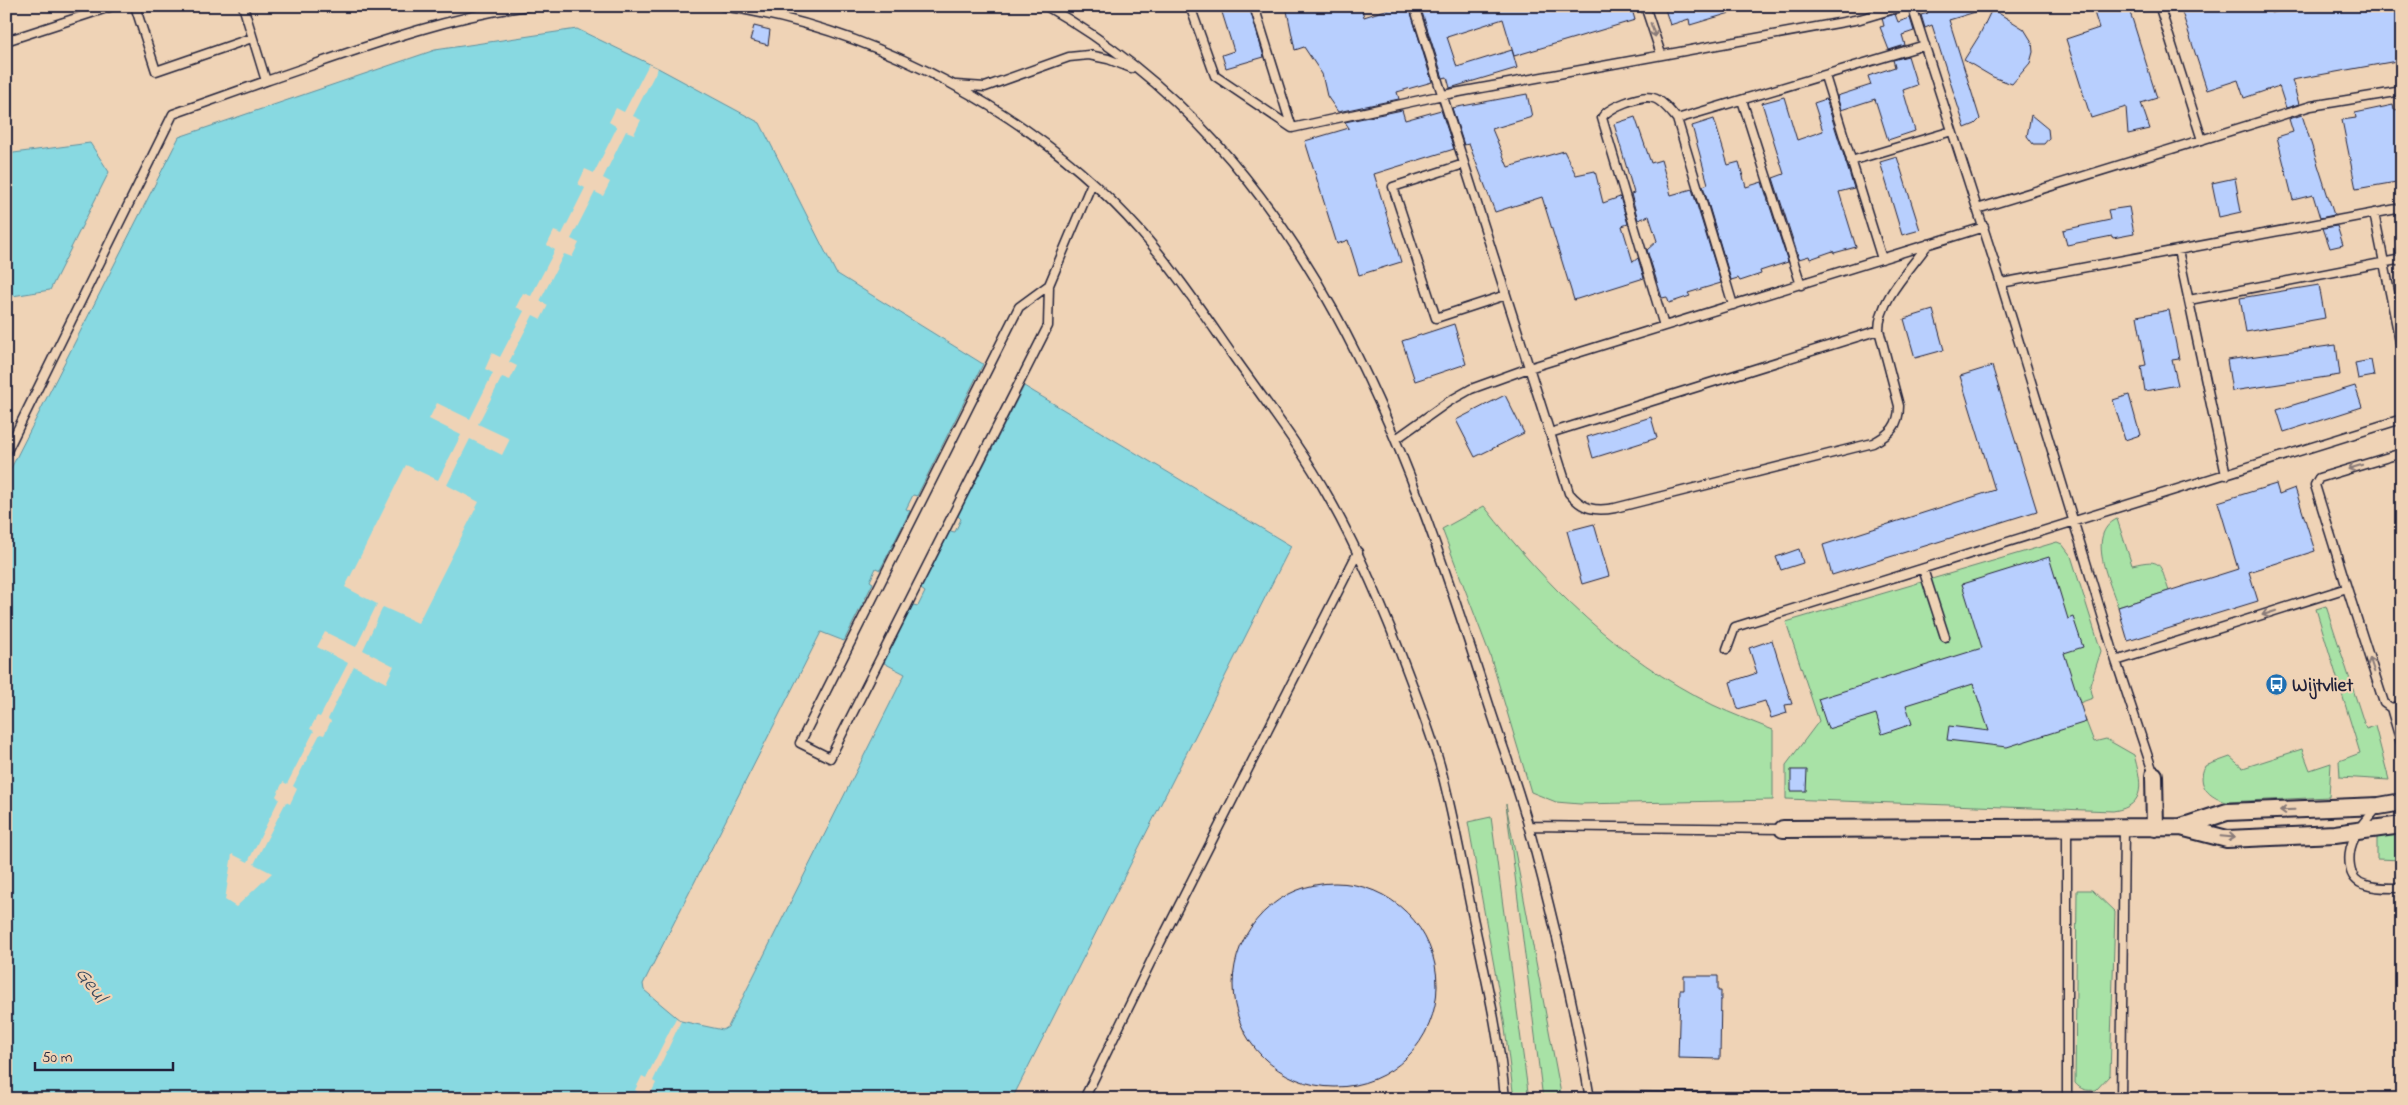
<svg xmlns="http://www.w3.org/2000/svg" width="2408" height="1105" viewBox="0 0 2408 1105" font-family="'Indie Flower',sans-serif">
<rect width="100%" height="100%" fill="#efd3b6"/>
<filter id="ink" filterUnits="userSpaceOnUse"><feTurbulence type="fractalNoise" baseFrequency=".02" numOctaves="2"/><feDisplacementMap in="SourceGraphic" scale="10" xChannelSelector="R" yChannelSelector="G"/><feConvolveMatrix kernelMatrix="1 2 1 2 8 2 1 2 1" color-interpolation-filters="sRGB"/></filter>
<g filter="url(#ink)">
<path fill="#a8e2a6" stroke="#658270" d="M 1484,506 C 1549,589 1617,657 1713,705 C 1732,714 1753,722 1773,730 L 1773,800 L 1580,804 L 1556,802 L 1531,792 L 1490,655 L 1442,529 Z
M 2117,519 L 2132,565 C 2163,558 2159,563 2169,591 L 2118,607 C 2110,582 2085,534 2117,519 Z
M 2057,542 L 2062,544 L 2071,556 L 2101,651 L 2090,685 L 2093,698 L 2079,703 L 2094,742 L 2106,739 L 2134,755 C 2141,781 2148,806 2113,811 L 1786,799 L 1786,765 L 1819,721 L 1786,622 Z
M 2326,606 L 2366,729 L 2375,726 L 2389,780 L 2340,777 L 2339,761 L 2360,753 L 2316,609 Z
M 2302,749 L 2310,770 L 2331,763 L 2329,797 L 2227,802 C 2209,798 2196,785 2205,766 L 2230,757 L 2243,768 Z
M 1506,804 L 1562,1099 L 1543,1099 Z
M 1491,817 L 1529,1099 L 1514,1099 L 1504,1021 L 1468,822 Z
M 2402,833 L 2402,860 L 2377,859 L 2377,837 Z
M 2077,890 L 2092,890 L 2115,912 L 2110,1075 L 2096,1090 C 2086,1091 2081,1090 2075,1083 Z"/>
<path fill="#88d9e1" stroke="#5f909f" d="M 577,29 L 658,68 L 760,123 L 836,273 L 983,364 L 917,496 L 913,495 L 906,509 L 910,511 L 880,570 L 876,568 L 870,581 L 873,583 L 844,641 L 821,632 L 643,984 L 644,990 L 681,1021 L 723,1030 L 728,1027 L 905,674 L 884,663 L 913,605 L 918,606 L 925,592 L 921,589 L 950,531 L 955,532 L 961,519 L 958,516 L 1024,386 L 1291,546 L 1012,1099 L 6,1099 L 6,478 L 179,137 L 435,50 Z
M 90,143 L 109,172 L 50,290 L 6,297 L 6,154 Z"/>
<path fill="#efd3b6" d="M 649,64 L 658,68 L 633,116 L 641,120 L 634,134 L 626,131 L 603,178 L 610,182 L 603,196 L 595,192 L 571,239 L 579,243 L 572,257 L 564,254 L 540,301 L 548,305 L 541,319 L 533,315 L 509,362 L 517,366 L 510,380 L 502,377 L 478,424 L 510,439 L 502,455 L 470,439 L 447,485 L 479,502 L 418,623 L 383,607 L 363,650 L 394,666 L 386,683 L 354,666 L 328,719 L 331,721 L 324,735 L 320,734 L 293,786 L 297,789 L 290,804 L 286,802 L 254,864 L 272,873 L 236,907 L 225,900 L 232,854 L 248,862 L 279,799 L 276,796 L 283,782 L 287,784 L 314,731 L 310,729 L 317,716 L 320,717 L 348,663 L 317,647 L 325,632 L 356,647 L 377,604 L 345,587 L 406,465 L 438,480 L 461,435 L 429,419 L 437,403 L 470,419 L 493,373 L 485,369 L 492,353 L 500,357 L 524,311 L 516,307 L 523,293 L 531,296 L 555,250 L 547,245 L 554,231 L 562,234 L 585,188 L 578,184 L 585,169 L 594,173 L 617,127 L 609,122 L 616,108 L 624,112 Z
M 676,1018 L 681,1021 L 653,1081 L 656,1083 L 649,1097 L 645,1095 L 643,1099 L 635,1099 L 638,1092 L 635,1090 L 642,1076 L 646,1078 Z"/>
<path fill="#b8cffe" stroke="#22223b" d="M 1220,6 L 1249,6 L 1264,57 L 1226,68 L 1222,55 L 1234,51 Z
M 1286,6 L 1361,6 L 1364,17 L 1398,6 L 1409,6 L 1432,82 L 1397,92 L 1399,99 L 1338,112 L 1327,96 L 1322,74 L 1304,47 L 1295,50 Z
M 1420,6 L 1631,6 L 1635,20 L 1514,56 L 1503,19 L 1447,37 L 1457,67 L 1512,50 L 1517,68 L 1450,88 L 1447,77 L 1443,78 Z
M 1664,6 L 1740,6 L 1740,10 L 1690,25 L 1689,19 L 1670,25 Z
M 1926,6 L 1981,6 L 1982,10 L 1949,20 L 1980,119 L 1975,124 L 1965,128 L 1932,25 L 1925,28 L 1921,15 L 1928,13 Z
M 2102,6 L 2127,6 L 2132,18 L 2157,98 L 2141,103 L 2150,129 L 2128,134 L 2126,107 L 2091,118 L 2066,39 L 2099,28 L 2093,9 Z
M 2180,6 L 2269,6 L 2271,13 L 2306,6 L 2402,6 L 2402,60 L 2292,80 L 2299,104 L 2286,108 L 2279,86 L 2244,98 L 2238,80 L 2207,90 Z
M 1992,9 L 2024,29 L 2032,42 L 2033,52 L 2030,63 L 2012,84 L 1993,77 L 1964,60 L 1979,36 Z
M 1895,14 L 1898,22 L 1910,18 L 1914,31 L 1902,35 L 1905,45 L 1889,50 L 1880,27 L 1884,26 L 1882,18 Z
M 754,26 L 770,30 L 768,45 L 750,40 Z
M 1908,56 L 1917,85 L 1903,90 L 1915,131 L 1888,140 L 1875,99 L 1841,110 L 1837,96 L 1871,85 L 1868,76 L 1895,67 L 1893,60 Z
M 1527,94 L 1532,117 L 1492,129 L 1508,167 L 1564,151 L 1576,175 L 1595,171 L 1603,203 L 1620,197 L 1628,224 L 1622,226 L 1633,262 L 1638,258 L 1644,278 L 1574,300 L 1542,197 L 1495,212 L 1469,144 L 1464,145 L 1452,108 Z
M 1784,97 L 1797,140 L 1823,131 L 1814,103 L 1826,99 L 1854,188 L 1839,192 L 1856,247 L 1834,253 L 1833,251 L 1810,259 L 1809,256 L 1799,259 L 1773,178 L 1784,174 L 1762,103 Z
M 2393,105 L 2394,110 L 2402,109 L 2402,181 L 2356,189 L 2342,120 L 2356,118 L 2355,113 Z
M 1402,110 L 1405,120 L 1441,110 L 1454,149 L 1374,174 L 1401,262 L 1359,275 L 1348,240 L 1337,244 L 1305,141 L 1349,128 L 1345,122 Z
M 2031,115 L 2048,129 L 2049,138 L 2044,144 L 2033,144 L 2027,136 Z
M 2302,115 L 2325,187 L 2334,215 L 2320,218 L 2313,195 L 2293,200 L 2277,137 L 2293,132 L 2289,119 Z
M 1635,117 L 1651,163 L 1661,160 L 1671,195 L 1692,189 L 1721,283 L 1688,293 L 1690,296 L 1669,303 L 1667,297 L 1662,298 L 1647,250 L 1657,241 L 1649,216 L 1638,220 L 1631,194 L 1634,193 L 1614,124 Z
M 1714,119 L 1728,165 L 1739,162 L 1746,187 L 1762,182 L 1788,262 L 1760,271 L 1761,274 L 1740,281 L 1738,278 L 1731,280 L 1703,186 L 1708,184 L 1692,126 Z
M 1897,157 L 1920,230 L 1902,235 L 1880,162 Z
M 2235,178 L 2241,212 L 2219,217 L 2212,183 Z
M 2129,207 L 2134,234 L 2113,238 L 2112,236 L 2067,245 L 2063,230 L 2110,220 L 2108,210 Z
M 2337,226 L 2343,245 L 2330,248 L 2323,228 Z
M 2319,285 L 2325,318 L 2246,332 L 2240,298 Z
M 1933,310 L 1944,350 L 1915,358 L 1904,319 Z
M 2169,310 L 2179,359 L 2172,360 L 2178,385 L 2145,391 L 2141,366 L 2146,365 L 2137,316 Z
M 1454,324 L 1466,364 L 1415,381 L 1402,341 Z
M 2336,345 L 2340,375 L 2232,391 L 2227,360 Z
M 2371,360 L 2374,376 L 2358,379 L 2355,363 Z
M 1992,366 L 2037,511 L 1832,575 L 1823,545 L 1995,490 L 1960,376 Z
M 2355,386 L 2362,407 L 2284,432 L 2277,410 Z
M 1505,395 L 1524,433 L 1475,457 L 1456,420 Z
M 2129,395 L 2140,435 L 2125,440 L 2113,400 Z
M 1651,417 L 1657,438 L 1593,458 L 1587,437 Z
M 2276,484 L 2279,494 L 2295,488 L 2315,551 L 2249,572 L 2258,601 L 2128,641 L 2118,607 L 2238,569 L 2218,502 Z
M 1594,524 L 1609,576 L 1582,584 L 1567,531 Z
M 1799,549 L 1803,563 L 1781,570 L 1776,557 Z
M 2049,557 L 2068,619 L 2073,617 L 2083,647 L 2064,653 L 2086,722 L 2007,747 L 1947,740 L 1949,726 L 1989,731 L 1973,684 L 1906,705 L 1912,724 L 1882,734 L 1876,714 L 1828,729 L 1818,699 L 1982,648 L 1962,584 Z
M 1772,640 L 1792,704 L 1785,705 L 1787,713 L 1771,718 L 1765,701 L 1738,709 L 1730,682 L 1757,673 L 1749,648 Z
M 1791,770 L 1807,770 L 1806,791 L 1791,791 Z
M1233 985a102 102 0 1 1 204 0a102 102 0 1 1-204 0Z
M 1684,976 L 1718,976 L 1718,991 L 1721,991 L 1720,1059 L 1678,1058 L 1680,990 L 1684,990 Z"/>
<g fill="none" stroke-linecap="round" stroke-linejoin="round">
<defs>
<path id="service" d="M 135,6 L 156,71 L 252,38
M 243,6 L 266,81 C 352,52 438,18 528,6
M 722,6 C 876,28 1038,115 1141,232 C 1176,272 1205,316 1236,360 C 1268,405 1302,449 1329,498 C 1361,555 1386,614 1409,676 C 1420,705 1431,735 1440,765 C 1453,814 1462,864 1472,913 C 1485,975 1500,1036 1505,1099
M 1046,6 C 1308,155 1404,437 1490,708 C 1503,748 1518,787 1529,828 C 1553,917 1575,1008 1590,1099
M 1190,6 L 1215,76 L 1292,128 L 1443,95 L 1860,19 L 1904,6
M 1254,6 L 1292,128
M 1414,6 L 1569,493 C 1582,509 1595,512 1615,508 L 1873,443 C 1890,434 1899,426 1899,406 L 1879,330 C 1879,299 1911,269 1928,244
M 1645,6 L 1661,54
M 1912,6 L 2001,283 L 2116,661 L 2154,775
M 2161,11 L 2202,140
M 6,41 L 113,6
M 1825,76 L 1882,259
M 956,85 L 985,87 L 1069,57 L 1089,55 L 1108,59 L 1131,68
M 1742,100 L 1801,285
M 1677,119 L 1925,45
M 1851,161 L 1952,131
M 1464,164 L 1393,187 L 1436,318 L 1506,295
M 1977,209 L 2311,106 L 2402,91
M 2374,213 L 2402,352
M 2178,250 L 2226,475
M 2001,283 L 2402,208
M 1049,285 L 1019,307 L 800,743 L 830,758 L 1048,326 L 1049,285 L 1092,183
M 2189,300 L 2402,259
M 1664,326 L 1602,118 C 1606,108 1642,94 1653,98 C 1662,100 1671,112 1677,119 L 1733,305
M 1550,433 L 1879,330
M 1396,439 L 1448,402 L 1471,389 L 1529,368 L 1984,227
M 6,453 L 173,114 L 266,81
M 1923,569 L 1945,637
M 2347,588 L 2315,485 L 2319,478 L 2402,453
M 1727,649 L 1735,627 L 2402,419
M 2116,661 L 2347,588 L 2384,703 L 2391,708 L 2402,746
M 2391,708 L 2402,705
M 2377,808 C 2362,826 2346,841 2350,866 C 2351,876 2357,883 2366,885 C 2378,889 2390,888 2402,888
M 1528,826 L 1783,829
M 1590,1096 L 1989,1099
M 1084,1099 L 1154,955 L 1358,552
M 2067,1099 L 2067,829
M 2121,1099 L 2124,828"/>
<path id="minor" d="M 2154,775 L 2155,828
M 2181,827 L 2227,812 L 2379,806 L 2402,802
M 1783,829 L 2181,827 L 2227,839 L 2335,834 L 2402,825"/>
</defs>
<use href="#service" stroke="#22223b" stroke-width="11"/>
<use href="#minor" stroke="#22223b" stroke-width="20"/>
<use href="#service" stroke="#efd3b6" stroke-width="8"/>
<use href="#minor" stroke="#efd3b6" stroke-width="16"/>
</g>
<defs><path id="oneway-shaft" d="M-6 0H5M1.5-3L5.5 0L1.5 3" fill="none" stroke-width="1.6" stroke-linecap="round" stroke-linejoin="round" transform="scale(1.25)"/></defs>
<g stroke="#887a78">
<use href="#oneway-shaft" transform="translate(1653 30) rotate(71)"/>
<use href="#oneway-shaft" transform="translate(2355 467) rotate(163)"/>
<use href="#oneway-shaft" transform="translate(2269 613) rotate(162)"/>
<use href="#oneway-shaft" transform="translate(2372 665) rotate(-108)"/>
<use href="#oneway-shaft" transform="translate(2287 810) rotate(178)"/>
<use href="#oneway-shaft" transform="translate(2228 837) rotate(5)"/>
</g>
</g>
<defs>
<symbol id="bus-disc" viewBox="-11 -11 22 22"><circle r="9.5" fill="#1f6fb2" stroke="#efd3b6"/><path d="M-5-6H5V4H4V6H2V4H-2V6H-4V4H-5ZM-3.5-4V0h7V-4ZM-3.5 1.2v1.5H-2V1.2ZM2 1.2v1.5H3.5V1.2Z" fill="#fff"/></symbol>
</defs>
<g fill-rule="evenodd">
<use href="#bus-disc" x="2264" y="672" width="25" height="25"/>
</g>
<g text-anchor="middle" stroke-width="4.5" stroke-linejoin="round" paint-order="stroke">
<g font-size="20" font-weight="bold" fill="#22223b" stroke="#efd3b6" text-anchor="start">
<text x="2292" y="691">Wijtvliet</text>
</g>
<g font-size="21" font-style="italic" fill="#36475c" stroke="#efd3b6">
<text transform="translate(92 984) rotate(54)" y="7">Geul</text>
</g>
</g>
<rect width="2408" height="1105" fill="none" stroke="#efd3b6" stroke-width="25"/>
<rect x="12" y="12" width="2383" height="1080" fill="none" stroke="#22223b" stroke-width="2" filter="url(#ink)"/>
<path d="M35 1062v8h138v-8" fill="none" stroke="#22223b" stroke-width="2.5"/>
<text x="42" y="1062" font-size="15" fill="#22223b" stroke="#efd3b6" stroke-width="4" paint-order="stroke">50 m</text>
</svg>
